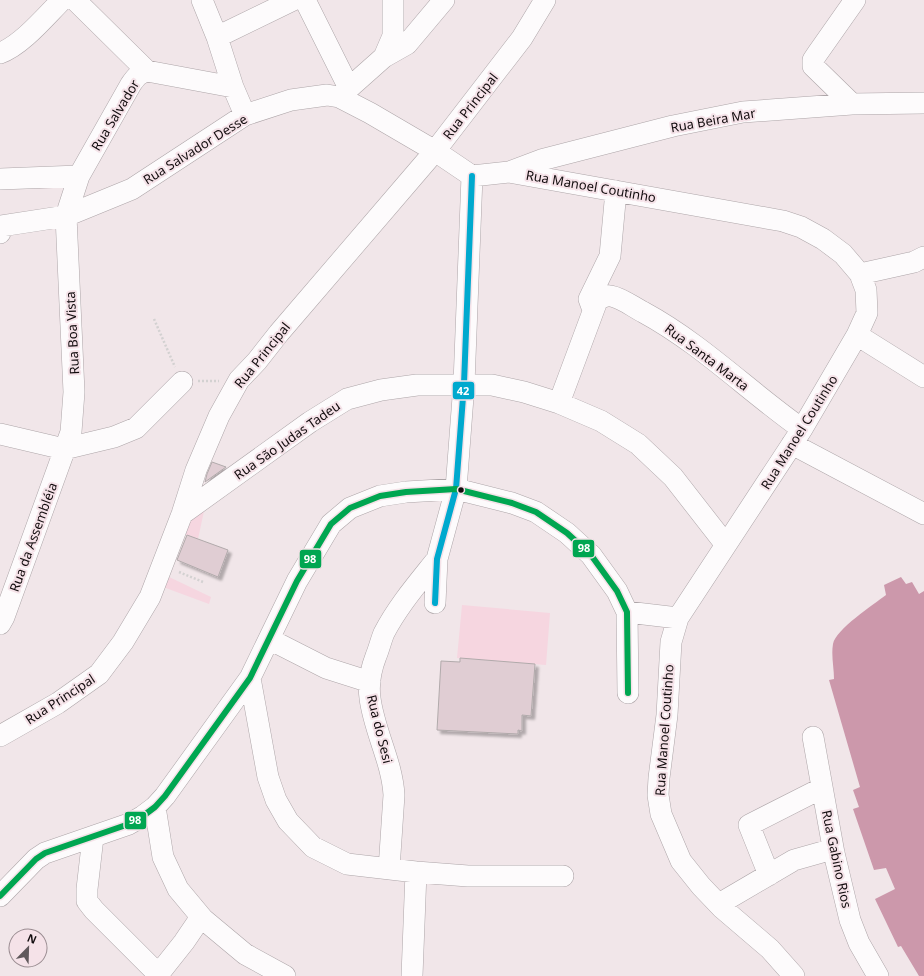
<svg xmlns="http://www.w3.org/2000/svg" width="924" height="976" viewBox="0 0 924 976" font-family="'Noto Sans',sans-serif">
<defs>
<filter id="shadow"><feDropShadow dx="3.5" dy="3.5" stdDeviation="1" flood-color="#0004"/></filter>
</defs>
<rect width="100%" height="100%" fill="#f1e6e9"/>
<path fill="#f6d6e0" d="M 204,511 L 198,539 L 184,534 L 193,515 Z
M 167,576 L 211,597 L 209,604 L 163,587 Z
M 462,605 L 550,613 L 546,665 L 457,658 Z"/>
<path fill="#cc98ab" d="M 901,577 L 906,584 L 912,582 L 919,594 L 924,591 L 924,976 L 919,976 L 901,946 L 898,947 L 875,899 L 895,889 L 886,868 L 874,870 L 853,809 L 859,807 L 853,790 L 860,787 L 829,680 L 834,679 C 834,668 831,655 833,644 C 836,629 873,605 886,595 L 884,585 Z"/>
<path fill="#e0cdd3" stroke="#b1aaab" filter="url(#shadow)" d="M 212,462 L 226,467 L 205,482 L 207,474 Z
M 187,535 L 228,550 L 218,577 L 177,560 Z
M 460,658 L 535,664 L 531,716 L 522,715 L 522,731 L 518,730 L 518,734 L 437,730 L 441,661 L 460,662 Z"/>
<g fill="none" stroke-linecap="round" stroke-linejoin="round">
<defs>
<path id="minor" d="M 75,0 L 147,71
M 202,0 L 217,37 L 293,0
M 305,0 L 349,88
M 217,37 L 233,87 L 245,115
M 0,53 C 21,46 46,16 62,0
M 384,57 L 407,44 L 444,0
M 339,97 L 384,57 L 393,36 L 393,0
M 852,104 L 813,66 L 813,60 L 817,54 L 855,0
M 509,172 L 541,160 L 673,126 L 743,112 L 852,104 L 924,103
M 0,179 L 79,176
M 0,233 L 1,226 L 66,216 L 132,189 L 245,115 L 291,100 L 327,95 L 339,97 L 370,113 L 435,151 L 472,176 L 509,172 L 783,221 L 801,227 L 823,239 L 843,254 L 860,274 L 866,290 L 867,313 L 857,335 L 802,429 L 678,618 L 671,642 L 667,715 L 659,778 L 658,795 L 661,814 L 681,861 L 701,886 L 722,908 L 770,949 L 794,976
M 860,274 L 914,262 L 924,257
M 593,310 L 589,299 L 610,256 L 616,191
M 857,335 L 924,377
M 559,403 L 597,301 C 601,298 605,295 611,296 C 622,298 633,307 643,312 C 702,344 748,391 802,429
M 0,434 L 64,449 L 114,437 L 136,428 L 182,382
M 792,444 L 924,514
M 182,514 L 310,422 L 347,399 L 381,390 L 417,385 L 492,385 L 524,392 L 559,403 L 601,421 L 638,444 L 673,477 L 726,545
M 435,603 L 437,559 L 456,489 L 464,384 L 472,176
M 627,612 L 678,618
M 0,624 L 4,617 L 71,432 L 74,392 L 66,216 L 79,176 L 131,84 C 136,77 139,73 147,71 L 233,87
M 269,639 L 326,668 L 370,682
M 250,678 L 268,777 L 276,800 L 288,821 L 313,847 L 347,864 L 416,872 L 468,876 L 563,876
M 0,736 L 58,703 L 99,674 L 123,642 L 150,597 L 182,514 L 196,470 L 219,416 L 239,380 L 257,361 L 279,333 L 435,151 L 522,38 L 545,0
M 813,737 L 834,853 L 850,920 L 859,943 L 878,976
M 155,807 L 163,857 L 178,889 L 203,919 L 245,954 L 285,976
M 93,837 L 87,889 L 87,901 L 94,910 L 158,974
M 389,869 L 394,795 C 392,761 374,731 370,698 C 368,684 371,669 376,656 C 379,649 381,640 384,633 C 398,606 418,583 437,559
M 769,875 L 749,825 L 822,788
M 0,896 L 36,859 L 45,853 L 129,824 L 143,816 L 155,807 L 165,796 L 250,678 L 297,581 L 331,524 L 350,508 L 380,496 L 406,492 L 456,489 L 512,503 L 536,512 L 567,533 L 591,555 L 617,591 L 627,612 L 628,693
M 719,904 L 794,860 L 833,849
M 157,976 L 184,942 L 201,917
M 412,976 L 416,872"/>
</defs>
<use href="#minor" stroke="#ada5a8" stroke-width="22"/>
<path stroke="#d3d1d1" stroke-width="2.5" stroke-dasharray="2 2" stroke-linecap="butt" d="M 154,319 L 175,367
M 198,381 L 219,381
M 179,572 L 203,582"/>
<use href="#minor" stroke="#fdfbfc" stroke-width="21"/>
<defs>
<path id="bus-1" d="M 435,603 L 437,559 L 456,489 L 464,384 L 472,176"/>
<path id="bus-2" d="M 0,896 L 36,859 L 45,853 L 129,824 L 143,816 L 155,807 L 165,796 L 250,678 L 297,581 L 331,524 L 350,508 L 380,496 L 406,492 L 456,489 L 512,503 L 536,512 L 567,533 L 591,555 L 617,591 L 627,612 L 628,693"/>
</defs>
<use href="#bus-1" stroke="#f5e2e8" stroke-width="9"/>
<use href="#bus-2" stroke="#f5e2e8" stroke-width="9"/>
<use href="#bus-1" stroke="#00a9ce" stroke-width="6"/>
<use href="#bus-2" stroke="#00a651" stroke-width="6"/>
</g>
<circle fill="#120c0e" stroke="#f5e2e8" stroke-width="1.5" cx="461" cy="490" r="3.5"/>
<g text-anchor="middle" stroke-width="4" stroke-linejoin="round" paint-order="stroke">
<g font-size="13" fill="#120c0e" stroke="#f5e2e8">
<text transform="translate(470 106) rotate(-52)" y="5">Rua Principal</text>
<text transform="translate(115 115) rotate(-59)" y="5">Rua Salvador</text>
<text transform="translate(713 120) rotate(-10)" y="5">Rua Beira Mar</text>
<text transform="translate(195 149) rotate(-32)" y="5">Rua Salvador Desse</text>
<text transform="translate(591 186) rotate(10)" y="5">Rua Manoel Coutinho</text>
<text transform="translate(72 333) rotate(-93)" y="5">Rua Boa Vista</text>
<text transform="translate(262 355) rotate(-51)" y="5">Rua Principal</text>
<text transform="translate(707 357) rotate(37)" y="5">Rua Santa Marta</text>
<text transform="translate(799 432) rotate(-58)" y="5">Rua Manoel Coutinho</text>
<text transform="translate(287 440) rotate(-35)" y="5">Rua São Judas Tadeu</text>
<text transform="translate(33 537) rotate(-70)" y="5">Rua da Assembléia</text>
<text transform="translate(60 699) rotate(-33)" y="5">Rua Principal</text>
<text transform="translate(380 729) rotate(76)" y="5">Rua do Sesi</text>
<text transform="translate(664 730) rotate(-86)" y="5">Rua Manoel Coutinho</text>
<text transform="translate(837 859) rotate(78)" y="5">Rua Gabino Rios</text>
</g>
</g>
<g stroke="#f5e2e8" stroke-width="1.5">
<rect x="452" y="381" width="23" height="19" rx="4" fill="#00a9ce"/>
<rect x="572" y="539" width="23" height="19" rx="4" fill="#00a651"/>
<rect x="299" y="549" width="23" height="20" rx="4" fill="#00a651"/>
<rect x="124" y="811" width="23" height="19" rx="4" fill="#00a651"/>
</g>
<g font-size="11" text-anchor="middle" font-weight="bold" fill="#fff">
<text x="463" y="395">42</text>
<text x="584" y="552">98</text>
<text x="310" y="563">98</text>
<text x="135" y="824">98</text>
</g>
<g transform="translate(28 948) rotate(23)"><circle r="19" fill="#f5e2e8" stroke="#9a8c91"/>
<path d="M0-3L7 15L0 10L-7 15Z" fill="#60585b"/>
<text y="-6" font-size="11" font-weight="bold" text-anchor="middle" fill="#120c0e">N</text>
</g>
</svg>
